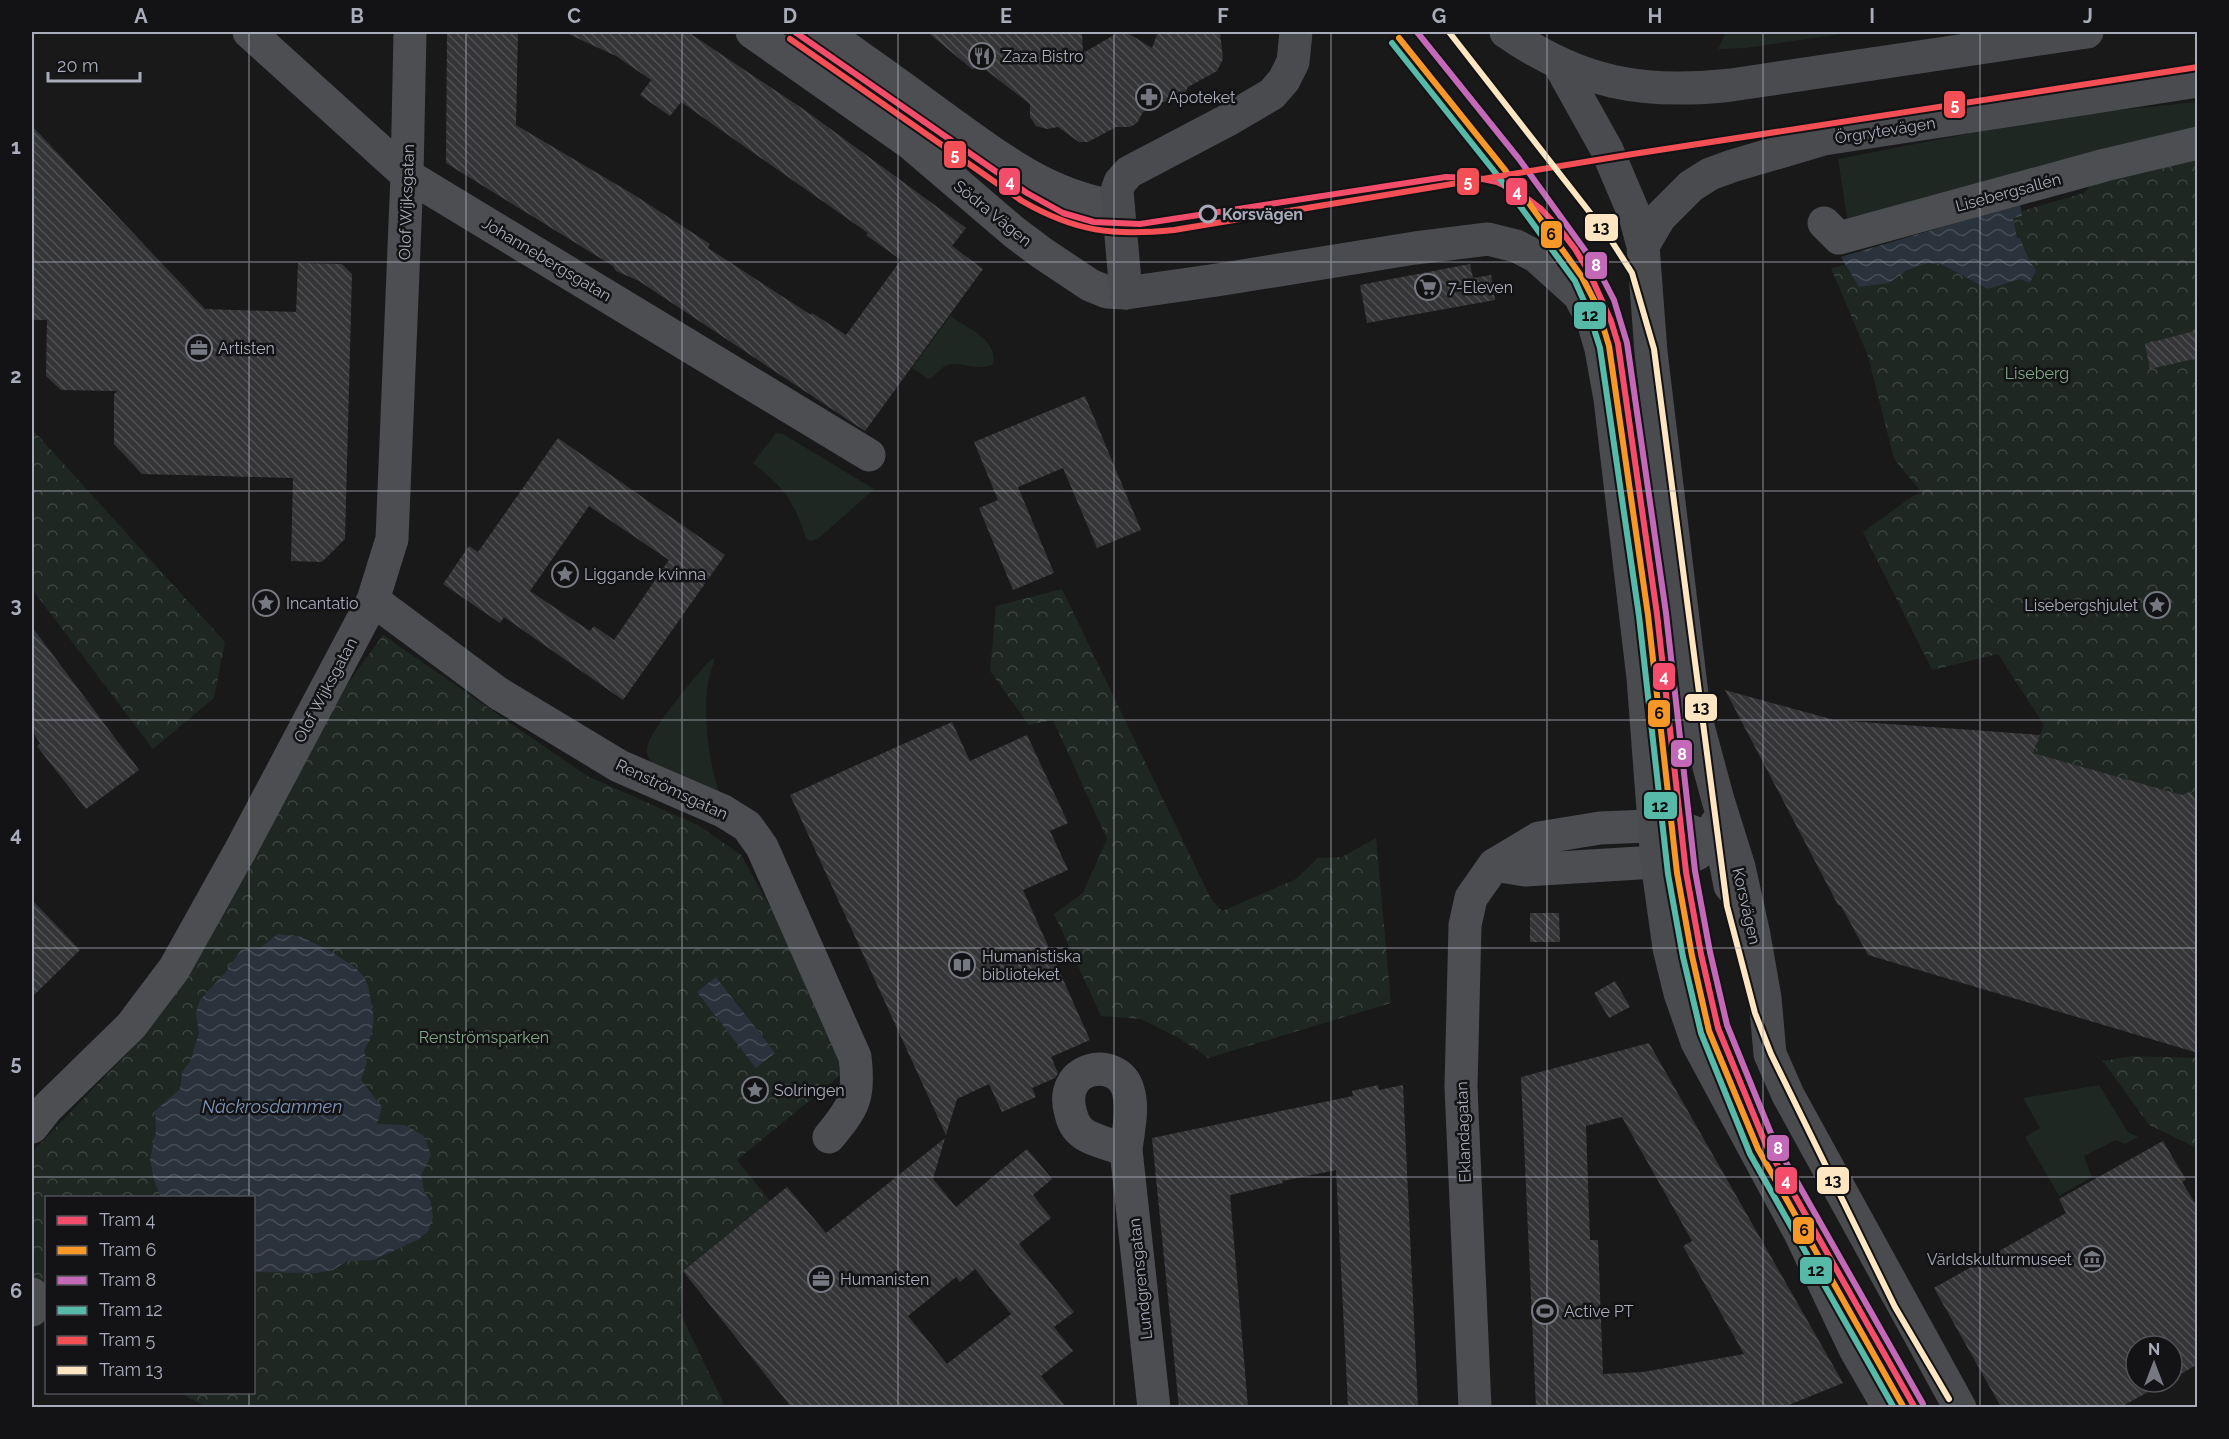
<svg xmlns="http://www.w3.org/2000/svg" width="2229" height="1439" viewBox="0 0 2229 1439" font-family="Raleway,sans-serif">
<defs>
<pattern id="forest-crowns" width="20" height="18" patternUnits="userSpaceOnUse" patternTransform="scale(1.5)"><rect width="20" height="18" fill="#1e2721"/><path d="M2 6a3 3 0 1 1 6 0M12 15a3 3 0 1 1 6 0" fill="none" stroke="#3c443f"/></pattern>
<pattern id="water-waves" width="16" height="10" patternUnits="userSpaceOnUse" patternTransform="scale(1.5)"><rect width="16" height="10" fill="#2a323c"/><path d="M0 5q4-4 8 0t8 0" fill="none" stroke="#464d56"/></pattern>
<pattern id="building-back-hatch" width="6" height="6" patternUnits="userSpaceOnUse" patternTransform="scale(1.5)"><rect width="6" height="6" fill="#353537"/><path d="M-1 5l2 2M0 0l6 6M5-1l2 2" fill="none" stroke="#4f5052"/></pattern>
</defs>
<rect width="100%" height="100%" fill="#191919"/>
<path fill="#1e2721" d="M 1726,32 L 1856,32 L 1746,48 L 1718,49 Z
M 2197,102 L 2197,129 L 1848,224 L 1838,159 L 2060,116 Z
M 950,316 C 966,327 999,340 993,364 C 980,371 968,364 953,364 C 941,364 938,376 928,379 L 912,368 Z
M 776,433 L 783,434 L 874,489 L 818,539 L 810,541 L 806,538 C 793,500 785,489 753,463 Z
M 715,658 C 712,669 708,679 707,690 C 704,724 709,760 719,792 L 655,765 C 650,761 646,755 647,749 C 648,732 698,673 711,659 Z
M 2099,1085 L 2128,1132 L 2138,1137 L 2125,1144 L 2116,1140 L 2084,1156 L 2092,1177 L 2059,1196 L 2025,1137 L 2040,1128 L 2023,1098 Z"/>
<path fill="url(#forest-crowns)" d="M 2197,157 L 2197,807 L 2190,791 L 2182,795 L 2033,753 L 2044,725 L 1998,654 L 1932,670 L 1863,532 L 1913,496 L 1922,493 L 1894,459 L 1868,356 L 1831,268 L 1845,265 L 1841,257 L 2020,204 L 2022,211 L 2084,193 L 2093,183 Z
M 32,429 L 225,642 L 214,698 L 153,749 L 32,589 Z
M 1062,589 L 1211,899 L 1222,911 L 1296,879 L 1318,858 L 1342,857 L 1376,838 L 1391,1003 L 1208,1058 L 1179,1038 L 1141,1019 L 1101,1016 L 1054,914 L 1083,893 L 1107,839 L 1053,720 L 1029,725 L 990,671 L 996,606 Z
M 383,635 L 587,776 L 698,825 L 741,855 L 785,934 L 840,1055 L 842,1074 L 737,1160 L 770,1201 L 683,1271 L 680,1313 L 723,1402 L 722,1407 L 206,1407 L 180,1393 L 254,1392 L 254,1198 L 46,1198 L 46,1297 L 32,1279 L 33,1151 L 145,1035 L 256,840 L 321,721 Z
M 2133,1056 L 2197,1058 L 2197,1148 L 2149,1125 L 2103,1061 Z"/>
<path fill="url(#water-waves)" d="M 2020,204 L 2022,216 L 2013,218 L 2017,238 L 2020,238 L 2029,260 L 2036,270 L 2030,283 L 2020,279 L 1988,289 L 1941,264 L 1928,263 L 1907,270 L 1889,283 L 1859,287 L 1841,257 Z
M 278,934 L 302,937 L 330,951 L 355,967 L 364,977 L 368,986 L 374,1019 L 370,1040 L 364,1050 L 367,1062 L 361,1080 L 382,1107 L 377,1124 L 405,1125 L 424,1136 L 431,1155 L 421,1176 L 425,1194 L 431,1201 L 433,1217 L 428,1231 L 419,1239 L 374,1260 L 347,1261 L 333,1270 L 316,1273 L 254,1272 L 254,1198 L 161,1197 L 154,1181 L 150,1159 L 156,1131 L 155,1111 L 180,1089 L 182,1072 L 190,1062 L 199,1033 L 196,1013 L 200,1000 L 224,974 L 241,950 L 260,948 Z
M 716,977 L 775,1053 L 756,1068 L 697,992 Z"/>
<path fill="url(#building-back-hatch)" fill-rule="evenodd" d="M 447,32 L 518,32 L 516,125 L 631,193 L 710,244 L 708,248 L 811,315 L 812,313 L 846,335 L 901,260 L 866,235 L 868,233 L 681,102 L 670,116 L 640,95 L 651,80 L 616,56 L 564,32 L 688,32 L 806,111 L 966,228 L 952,246 L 983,269 L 865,431 L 639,281 L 616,271 L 613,266 L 446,163 Z
M 927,32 L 1082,32 L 1083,53 L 1119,32 L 1126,32 L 1152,48 L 1158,32 L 1220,32 L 1223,59 L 1217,71 L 1188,87 L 1184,95 L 1178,100 L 1161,102 L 1143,112 L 1137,123 L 1130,127 L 1116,127 L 1088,142 L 1079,142 L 1058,127 L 1047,129 L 1036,126 L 1030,117 L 1030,104 L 982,67 L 972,69 Z
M 32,126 L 205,309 L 296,312 L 298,263 L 342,264 L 352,274 L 345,539 L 322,562 L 291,561 L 293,478 L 142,474 L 114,444 L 114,394 L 118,391 L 61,390 L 46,376 L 47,320 L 32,320 Z
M 1470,264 L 1473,278 L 1491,275 L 1495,300 L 1367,323 L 1360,285 Z
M 2198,330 L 2198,358 L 2150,369 L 2145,344 Z
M 1085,396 L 1141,530 L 1097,548 L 1063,468 L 1018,487 L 1054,573 L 1013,590 L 979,508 L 998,500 L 974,442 Z
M 558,438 L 725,555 L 623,700 L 504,617 L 500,623 L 443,584 L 469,546 L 478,552 ZM 589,506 L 669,560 L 614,640 L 594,626 L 590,631 L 530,591 Z
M 32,627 L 139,770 L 86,809 L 37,746 L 40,743 L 32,731 Z
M 1725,690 L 1834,720 L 2040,735 L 2033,753 L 2182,795 L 2191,791 L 2198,807 L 2198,1053 L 1868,955 L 1841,906 L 1838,905 Z
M 952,722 L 970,761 L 1027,735 L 1068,823 L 1050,831 L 1068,870 L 1023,890 L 1090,1040 L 1051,1057 L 1058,1073 L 1055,1078 L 1032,1088 L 1036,1097 L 1002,1112 L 989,1084 L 957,1099 L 946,1135 L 790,795 Z
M 32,900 L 80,950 L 32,997 Z
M 1530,913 L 1559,913 L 1560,942 L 1530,942 Z
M 1615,981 L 1630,1007 L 1609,1018 L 1594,993 Z
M 1649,1043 L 1843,1383 L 1784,1407 L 1536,1407 L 1521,1077 ZM 1622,1117 L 1692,1241 L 1683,1246 L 1744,1354 L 1643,1372 L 1603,1374 L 1598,1240 L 1590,1240 L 1586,1126 Z
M 1378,1085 L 1379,1090 L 1403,1085 L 1418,1407 L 1348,1407 L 1336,1170 L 1282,1181 L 1283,1183 L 1230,1195 L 1248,1407 L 1179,1407 L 1152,1138 L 1353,1096 L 1352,1091 Z
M 945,1138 L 933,1179 L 956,1207 L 1027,1149 L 1052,1179 L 1033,1195 L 1051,1218 L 1019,1244 L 1074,1312 L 1054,1327 L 1073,1351 L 1041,1376 L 1066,1407 L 791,1407 L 683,1271 L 787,1187 L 826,1233 ZM 975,1269 L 1011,1314 L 947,1364 L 908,1316 L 956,1277 L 960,1282 Z
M 2163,1141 L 2186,1180 L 2182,1182 L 2198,1208 L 2198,1364 L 2172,1379 L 2172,1346 L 2136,1346 L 2136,1382 L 2166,1382 L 2121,1407 L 2001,1407 L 1934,1288 L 2066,1213 L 2059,1199 Z"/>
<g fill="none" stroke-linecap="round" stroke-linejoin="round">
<path stroke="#4d4e52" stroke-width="33" d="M 249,32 L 407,175 L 869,455
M 752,32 L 910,143 L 1014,232 L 1042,253 L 1090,285 L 1107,292 L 1126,293
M 824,32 C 863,59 902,87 940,115 C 998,157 1046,196 1118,207
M 1824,223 L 1839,238 L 2105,165 L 2198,143
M 373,600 L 498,693 L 619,766 L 723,811 L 747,826 L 762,847 L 855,1057 C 860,1097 854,1107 829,1137
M 1494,865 L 1525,870 L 1672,861 L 1697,854 L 1716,834 L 1716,824
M 32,1127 L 47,1108 L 131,1026 L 174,969 L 240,851 L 373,600 L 392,539 L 407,175 L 410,32
M 1126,1150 C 1113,1145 1098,1142 1087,1136 C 1078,1131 1073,1123 1071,1114 C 1056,1065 1118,1055 1128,1090 C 1134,1108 1128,1131 1126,1150 L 1154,1408
M 32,1294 L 32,1310
M 1475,1408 L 1461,1087 L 1465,925 L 1471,898 L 1494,865 L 1539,838 L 1600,828 L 1649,826 L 1682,828 L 1698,834 L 1710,839 L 1725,860 L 1730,886"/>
<path stroke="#4a4b4e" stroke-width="33" d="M 1296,32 L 1293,62 L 1284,80 L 1272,94 L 1226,121 L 1129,172 L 1120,182 L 1117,191 L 1126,293 L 1217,280 L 1415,248 L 1488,239 L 1516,246 L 1537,257 L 1579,295 L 1593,321 L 1601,349 L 1610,399 L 1643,678 L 1657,862 L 1669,948 L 1680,993 L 1697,1042 L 1800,1233 L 1855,1349 L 1889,1408
M 1506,32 C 1579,83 1643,95 1731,85 L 2087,32
M 1559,64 L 1607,150 L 1635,216 L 1643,246 L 1651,352 L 1694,711 L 1718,800 L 1739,867 L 1754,935 L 1765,998 L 1770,1054 L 1788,1095 L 1960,1408
M 1643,246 L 1660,217 L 1691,186 L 1710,174 L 1732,166 L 1824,139 L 2198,81"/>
<defs>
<path id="tram-1" d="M 795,32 L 1027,193 L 1063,213 L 1094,222 L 1140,224 L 1446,177 L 1478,178 L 1497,182 L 1520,193 L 1541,209 L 1559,228 L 1575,249 L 1589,272 L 1611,321 L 1618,344 L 1657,614 L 1686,872 L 1701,954 L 1718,1028 L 1766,1145 L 1915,1408"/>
<path id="tram-2" d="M 1399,38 L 1505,170 L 1582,277 L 1597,306 L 1609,346 L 1648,615 L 1677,873 L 1692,956 L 1709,1031 L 1758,1149 L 1904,1408"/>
<path id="tram-3" d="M 1417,32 L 1519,159 L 1597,267 L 1614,300 L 1627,343 L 1666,613 L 1695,871 L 1710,952 L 1727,1025 L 1774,1141 L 1923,1404"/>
<path id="tram-4" d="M 1392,43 L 1498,176 L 1575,281 L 1588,310 L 1600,348 L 1639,616 L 1668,874 L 1683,957 L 1701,1033 L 1750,1154 L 1894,1408"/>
<path id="tram-5" d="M 790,39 L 1022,201 C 1076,232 1113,236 1174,230 L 1633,154 L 2198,67"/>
<path id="tram-6" d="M 1449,32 L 1609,237 L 1632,273 L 1654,349 L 1727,906 L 1755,1013 L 1771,1054 L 1895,1307 L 1949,1399"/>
</defs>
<use href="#tram-1" stroke="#131315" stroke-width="10"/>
<use href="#tram-2" stroke="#131315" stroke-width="10"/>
<use href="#tram-3" stroke="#131315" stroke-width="10"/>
<use href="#tram-4" stroke="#131315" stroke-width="10"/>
<use href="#tram-5" stroke="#131315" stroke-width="10"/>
<use href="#tram-6" stroke="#131315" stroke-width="10"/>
<use href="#tram-1" stroke="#f44d6c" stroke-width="6"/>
<use href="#tram-2" stroke="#f79727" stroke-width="6"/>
<use href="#tram-3" stroke="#c468b8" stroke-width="6"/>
<use href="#tram-4" stroke="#57b9a8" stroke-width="6"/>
<use href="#tram-5" stroke="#f34f55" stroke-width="6"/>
<use href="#tram-6" stroke="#fee6c2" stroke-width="6"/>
</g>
<path fill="none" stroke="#a9adbb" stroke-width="1.5" stroke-opacity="0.55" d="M 249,32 L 249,1198M 466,32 L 466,1408M 682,32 L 682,1408M 898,32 L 898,1408M 1114,32 L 1114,1408M 1331,32 L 1331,1408M 1547,32 L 1547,1408M 1763,32 L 1763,1408M 1980,32 L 1980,1408M 32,262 L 2198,262M 32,491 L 2198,491M 32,720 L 2198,720M 32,948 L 2198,948M 32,1177 L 2198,1177M 249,1392 L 249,1408"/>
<defs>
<symbol id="restaurant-ring" viewBox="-11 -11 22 22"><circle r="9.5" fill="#131315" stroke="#777982" stroke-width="1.5"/><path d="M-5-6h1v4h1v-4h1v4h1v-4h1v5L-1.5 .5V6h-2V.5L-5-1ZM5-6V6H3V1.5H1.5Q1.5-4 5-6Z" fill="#777982"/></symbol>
<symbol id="pharmacy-ring" viewBox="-11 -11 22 22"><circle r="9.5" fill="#131315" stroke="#777982" stroke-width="1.5"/><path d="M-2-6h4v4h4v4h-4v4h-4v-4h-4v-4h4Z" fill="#777982"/></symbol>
<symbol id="supermarket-ring" viewBox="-11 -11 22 22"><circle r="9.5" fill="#131315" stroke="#777982" stroke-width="1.5"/><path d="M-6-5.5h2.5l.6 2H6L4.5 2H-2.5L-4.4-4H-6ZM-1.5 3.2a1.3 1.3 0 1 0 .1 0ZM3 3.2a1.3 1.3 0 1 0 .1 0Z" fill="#777982"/></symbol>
<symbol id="office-ring" viewBox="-11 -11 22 22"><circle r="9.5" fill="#131315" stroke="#777982" stroke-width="1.5"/><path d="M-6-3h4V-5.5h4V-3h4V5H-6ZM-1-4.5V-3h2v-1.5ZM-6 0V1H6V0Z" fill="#777982"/></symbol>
<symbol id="sight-ring" viewBox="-11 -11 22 22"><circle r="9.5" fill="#131315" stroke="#777982" stroke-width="1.5"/><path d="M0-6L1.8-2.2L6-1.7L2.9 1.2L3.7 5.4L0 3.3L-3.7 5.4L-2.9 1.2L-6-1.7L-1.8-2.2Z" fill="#777982"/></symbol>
<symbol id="library-ring" viewBox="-11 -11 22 22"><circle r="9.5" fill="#131315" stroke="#777982" stroke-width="1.5"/><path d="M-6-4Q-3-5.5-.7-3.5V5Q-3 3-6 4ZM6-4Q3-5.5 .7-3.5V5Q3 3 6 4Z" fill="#777982"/></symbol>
<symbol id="museum-ring" viewBox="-11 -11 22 22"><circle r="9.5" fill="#131315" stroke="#777982" stroke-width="1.5"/><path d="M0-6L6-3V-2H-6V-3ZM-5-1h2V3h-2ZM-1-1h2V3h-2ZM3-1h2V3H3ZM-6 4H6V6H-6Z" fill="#777982"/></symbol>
<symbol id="stadium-ring" viewBox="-11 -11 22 22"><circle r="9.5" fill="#131315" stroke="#777982" stroke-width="1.5"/><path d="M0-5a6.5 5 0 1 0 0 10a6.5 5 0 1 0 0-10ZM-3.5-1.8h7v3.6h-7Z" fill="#777982"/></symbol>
</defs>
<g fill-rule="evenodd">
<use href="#restaurant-ring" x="967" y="41" width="30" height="30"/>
<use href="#pharmacy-ring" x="1134" y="82" width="30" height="30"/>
<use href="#supermarket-ring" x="1413" y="272" width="30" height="30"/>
<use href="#office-ring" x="184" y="333" width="30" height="30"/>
<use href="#sight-ring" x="550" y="559" width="30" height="30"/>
<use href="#sight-ring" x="251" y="588" width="30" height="30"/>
<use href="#sight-ring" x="2142" y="590" width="30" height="30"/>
<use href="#library-ring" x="947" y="950" width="30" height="30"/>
<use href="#sight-ring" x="740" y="1075" width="30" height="30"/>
<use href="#museum-ring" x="2077" y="1244" width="30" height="30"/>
<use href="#office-ring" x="806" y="1264" width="30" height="30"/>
<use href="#stadium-ring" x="1530" y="1296" width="30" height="30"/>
</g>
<circle fill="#131315" stroke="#a9adbb" stroke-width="3" cx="1208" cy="214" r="8"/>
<g text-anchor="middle" stroke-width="5" stroke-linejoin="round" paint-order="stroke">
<g font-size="16" fill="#a9adbb" stroke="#131315" text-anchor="start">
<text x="1002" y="62">Zaza Bistro</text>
<text x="1168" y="103">Apoteket</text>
<text x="1448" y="293">7-Eleven</text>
<text x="218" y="354">Artisten</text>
<text x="584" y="580">Liggande kvinna</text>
<text x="286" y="609">Incantatio</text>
<text x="2138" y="611" text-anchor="end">Lisebergshjulet</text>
<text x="982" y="962">Humanistiska<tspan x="982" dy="18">biblioteket</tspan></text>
<text x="774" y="1096">Solringen</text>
<text x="2072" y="1265" text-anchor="end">Världskulturmuseet</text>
<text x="840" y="1285">Humanisten</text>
<text x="1564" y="1317">Active PT</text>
</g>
<g font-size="16" fill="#a9adbb" stroke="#131315">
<text transform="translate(1885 130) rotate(-9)" y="6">Örgrytevägen</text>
<text transform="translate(2008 192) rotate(-15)" y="6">Lisebergsallén</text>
<text transform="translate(406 202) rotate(-88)" y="6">Olof Wijksgatan</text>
<text transform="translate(993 213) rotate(39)" y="6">Södra Vägen</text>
<text transform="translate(547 259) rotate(31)" y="6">Johannebergsgatan</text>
<text transform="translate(325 690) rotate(-62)" y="6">Olof Wijksgatan</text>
<text transform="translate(672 789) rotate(25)" y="6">Renströmsgatan</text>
<text transform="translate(1747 906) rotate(77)" y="6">Korsvägen</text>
<text transform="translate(1463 1132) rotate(-92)" y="6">Eklandagatan</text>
<text transform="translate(1140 1279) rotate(-96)" y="6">Lundgrensgatan</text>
</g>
<g font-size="16" font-weight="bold" fill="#a9adbb" stroke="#131315" text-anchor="start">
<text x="1222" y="220">Korsvägen</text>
</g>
<g font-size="16" fill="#7fa886" stroke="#131315">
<text x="2037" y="379">Liseberg</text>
<text x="484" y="1043">Renströmsparken</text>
</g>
<g font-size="18" font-style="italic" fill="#7d96b9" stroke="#131315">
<text x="272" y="1113">Näckrosdammen</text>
</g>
</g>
<g stroke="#131315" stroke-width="2">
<rect x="1943" y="90" width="23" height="29" rx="6" fill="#f34f55"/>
<rect x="943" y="140" width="24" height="29" rx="6" fill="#f34f55"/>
<rect x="998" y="167" width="23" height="29" rx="6" fill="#f44d6c"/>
<rect x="1456" y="167" width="24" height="29" rx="6" fill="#f34f55"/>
<rect x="1505" y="177" width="23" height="29" rx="6" fill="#f44d6c"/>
<rect x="1584" y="213" width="35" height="29" rx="6" fill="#fee6c2"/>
<rect x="1540" y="220" width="23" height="29" rx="6" fill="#f79727"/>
<rect x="1584" y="251" width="24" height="29" rx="6" fill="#c468b8"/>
<rect x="1573" y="301" width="34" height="29" rx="6" fill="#57b9a8"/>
<rect x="1652" y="662" width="24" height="29" rx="6" fill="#f44d6c"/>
<rect x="1684" y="693" width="34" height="29" rx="6" fill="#fee6c2"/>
<rect x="1647" y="699" width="24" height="29" rx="6" fill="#f79727"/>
<rect x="1670" y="739" width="23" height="29" rx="6" fill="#c468b8"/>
<rect x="1643" y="791" width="35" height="29" rx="6" fill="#57b9a8"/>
<rect x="1766" y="1134" width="24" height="28" rx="6" fill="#c468b8"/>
<rect x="1816" y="1166" width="34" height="29" rx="6" fill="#fee6c2"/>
<rect x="1774" y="1166" width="24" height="29" rx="6" fill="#f44d6c"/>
<rect x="1792" y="1216" width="23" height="29" rx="6" fill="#f79727"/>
<rect x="1799" y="1256" width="34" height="29" rx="6" fill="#57b9a8"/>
</g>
<g font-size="16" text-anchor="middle" font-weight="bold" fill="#fff">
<text x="1955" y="110">5</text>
<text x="955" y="160">5</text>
<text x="1010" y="187">4</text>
<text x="1468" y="187">5</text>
<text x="1517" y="197">4</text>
<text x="1596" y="271">8</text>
<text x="1664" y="682">4</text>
<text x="1682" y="760">8</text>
<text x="1778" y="1154">8</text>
<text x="1786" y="1186">4</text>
</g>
<g font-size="16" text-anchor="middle" font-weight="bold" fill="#111">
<text x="1601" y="233">13</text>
<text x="1551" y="240">6</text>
<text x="1590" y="321">12</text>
<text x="1701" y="713">13</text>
<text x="1659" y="719">6</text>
<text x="1660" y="812">12</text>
<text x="1833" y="1186">13</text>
<text x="1804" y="1236">6</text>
<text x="1816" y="1276">12</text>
</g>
<rect width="2229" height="1439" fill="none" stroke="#131315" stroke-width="66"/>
<rect x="45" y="1196" width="210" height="198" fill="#131315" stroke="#4f5157" stroke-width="1.5"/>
<rect x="57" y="1216" width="30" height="9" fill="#f44d6c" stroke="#4f5157" stroke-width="1.5"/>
<text x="99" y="1226" font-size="18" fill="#a9adbb">Tram 4</text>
<rect x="57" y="1246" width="30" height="9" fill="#f79727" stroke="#4f5157" stroke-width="1.5"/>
<text x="99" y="1256" font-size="18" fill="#a9adbb">Tram 6</text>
<rect x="57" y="1276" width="30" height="9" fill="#c468b8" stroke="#4f5157" stroke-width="1.5"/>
<text x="99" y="1286" font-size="18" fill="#a9adbb">Tram 8</text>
<rect x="57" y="1306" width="30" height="9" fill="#57b9a8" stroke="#4f5157" stroke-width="1.5"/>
<text x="99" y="1316" font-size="18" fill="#a9adbb">Tram 12</text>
<rect x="57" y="1336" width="30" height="9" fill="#f34f55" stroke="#4f5157" stroke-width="1.5"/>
<text x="99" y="1346" font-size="18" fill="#a9adbb">Tram 5</text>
<rect x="57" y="1366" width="30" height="9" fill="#fee6c2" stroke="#4f5157" stroke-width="1.5"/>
<text x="99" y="1376" font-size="18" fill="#a9adbb">Tram 13</text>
<g transform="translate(2154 1364)"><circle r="28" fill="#131315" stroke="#4f5157" stroke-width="1.5"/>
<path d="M0-4.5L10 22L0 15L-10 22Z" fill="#777982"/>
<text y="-9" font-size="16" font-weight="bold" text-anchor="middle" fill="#a9adbb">N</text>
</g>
<path d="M48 72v9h92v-9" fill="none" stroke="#a9adbb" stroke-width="3"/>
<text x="57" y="72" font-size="18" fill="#a9adbb" stroke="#131315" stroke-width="4.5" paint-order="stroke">20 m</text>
<rect x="33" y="33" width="2163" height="1373" fill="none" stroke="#a9adbb" stroke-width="2"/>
<g font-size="20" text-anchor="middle" font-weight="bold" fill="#a9adbb">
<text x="141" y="23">A</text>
<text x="357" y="23">B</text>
<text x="574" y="23">C</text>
<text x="790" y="23">D</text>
<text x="1006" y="23">E</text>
<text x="1223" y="23">F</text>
<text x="1439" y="23">G</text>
<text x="1655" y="23">H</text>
<text x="1872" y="23">I</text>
<text x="2088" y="23">J</text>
<text x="16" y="154">1</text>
<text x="16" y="383">2</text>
<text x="16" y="612">3</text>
<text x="16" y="841">4</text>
<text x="16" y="1070">5</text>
<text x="16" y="1298">6</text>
</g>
</svg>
